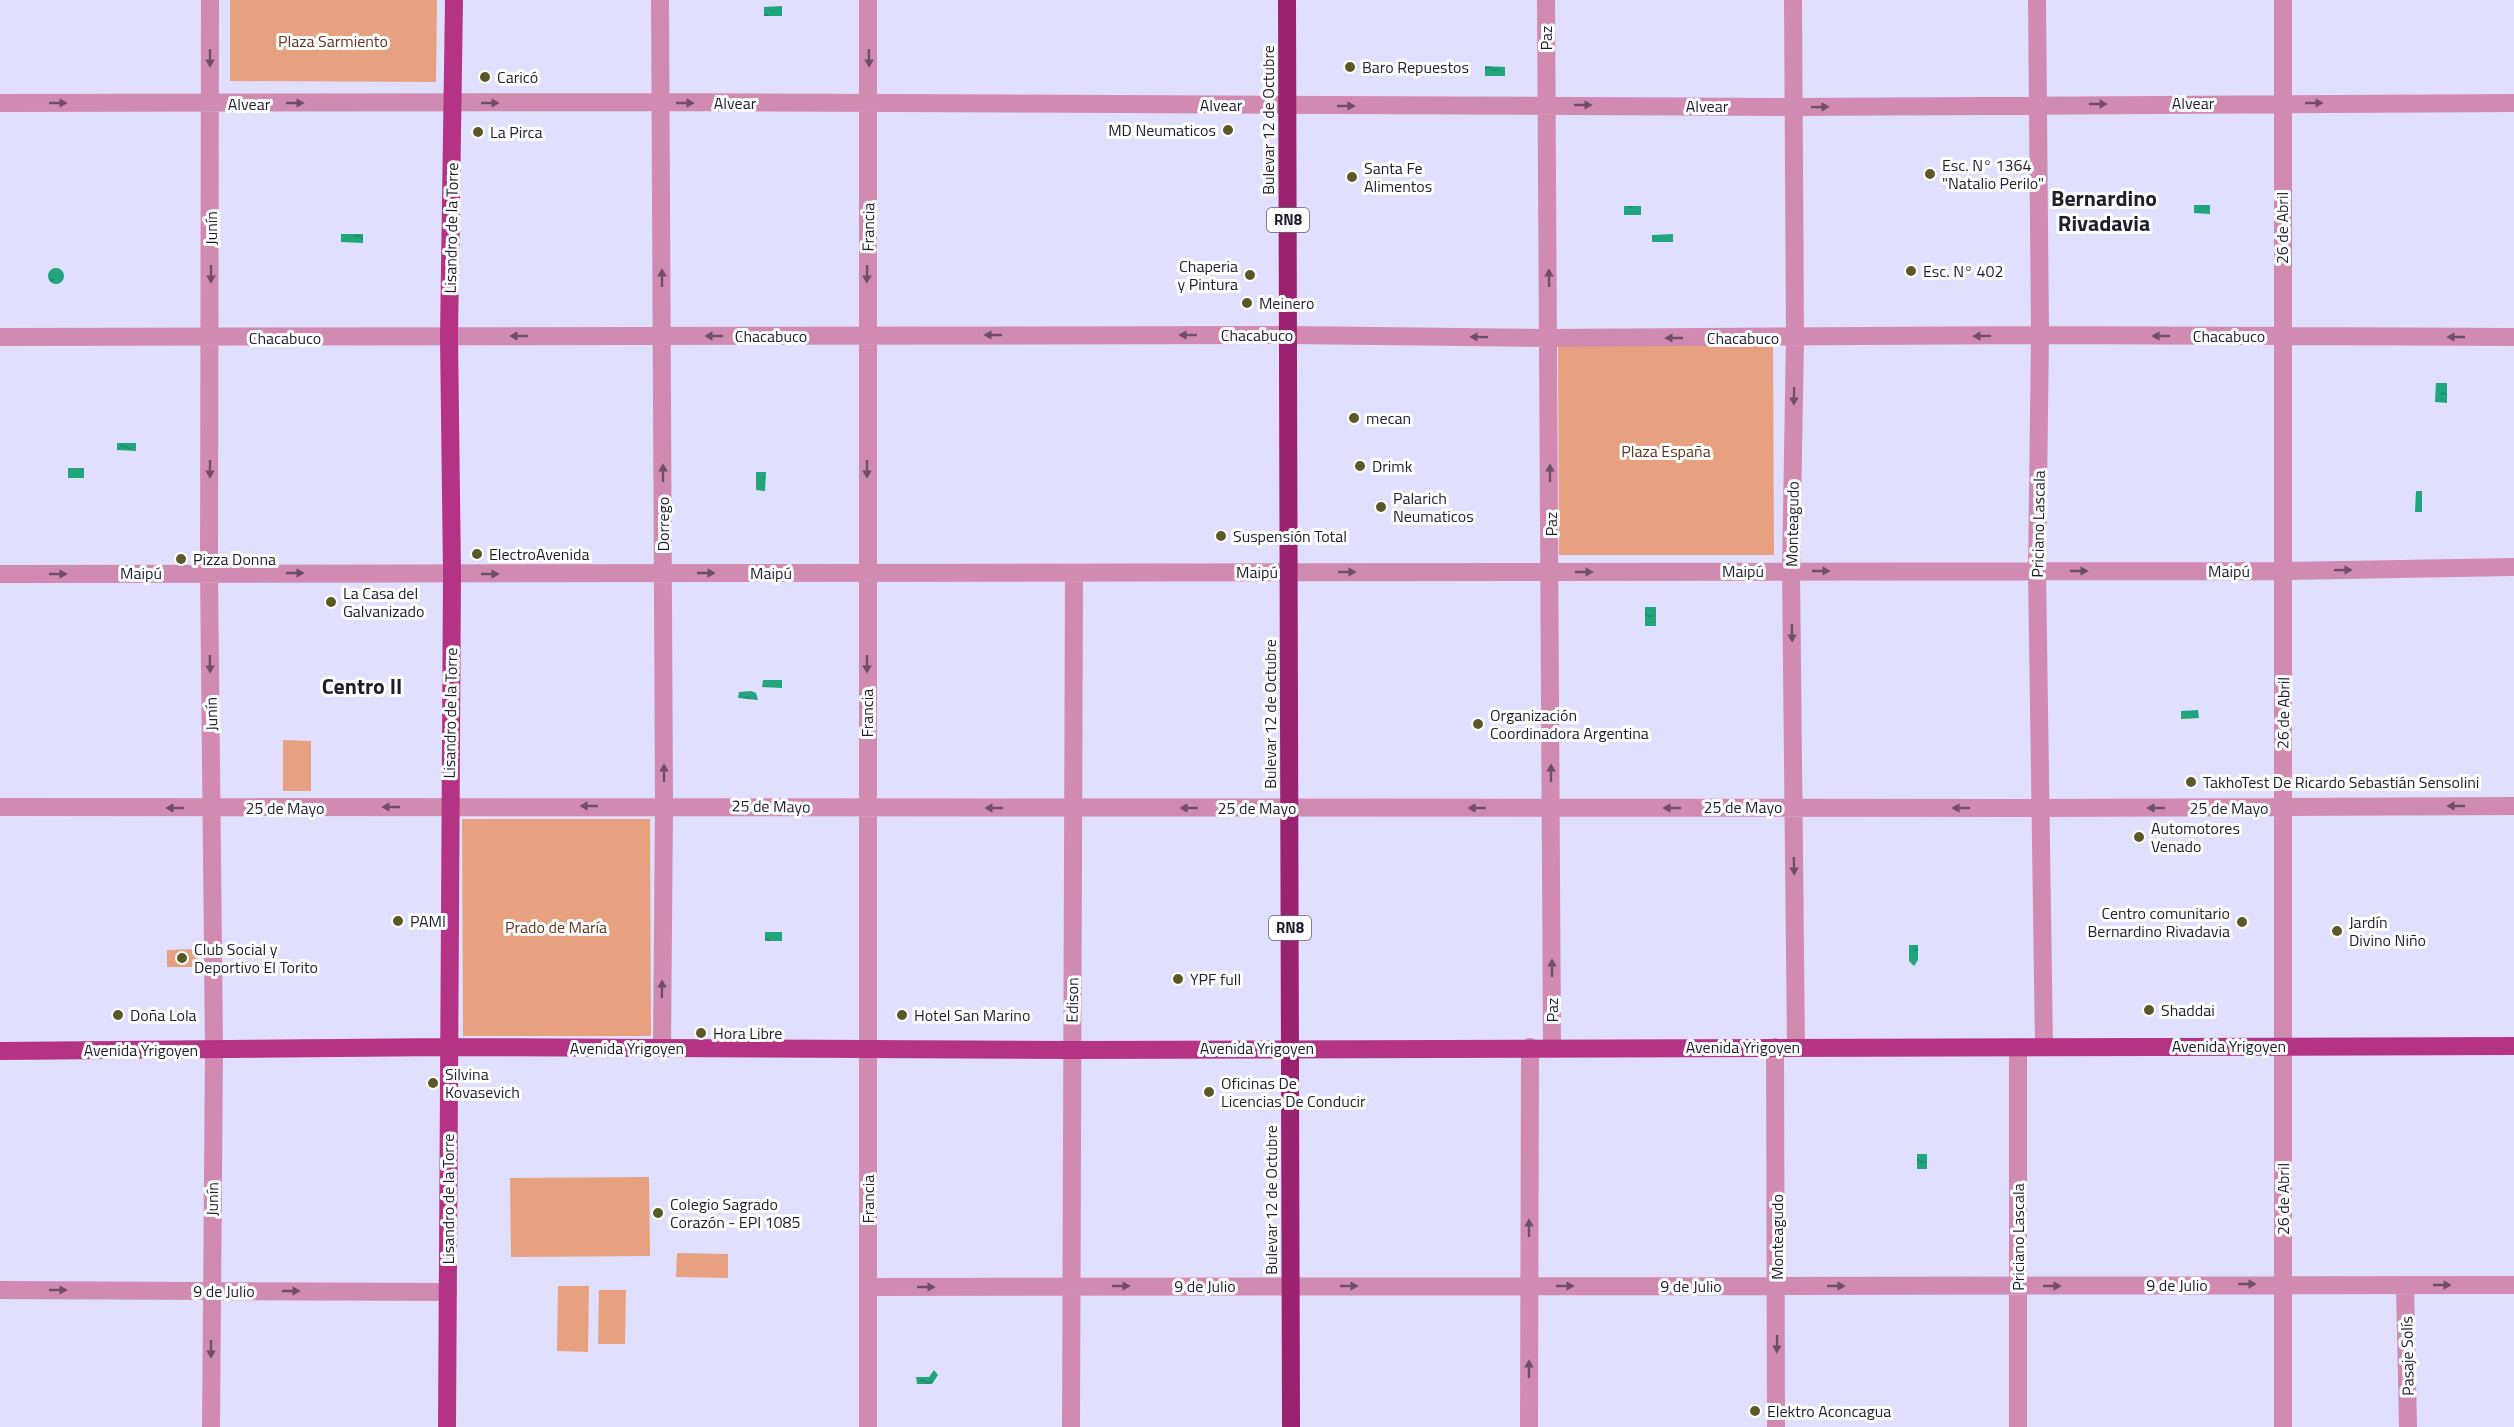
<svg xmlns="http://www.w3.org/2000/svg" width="2514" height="1427" viewBox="0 0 2514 1427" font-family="'Titillium Web',sans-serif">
<defs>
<pattern id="water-ripples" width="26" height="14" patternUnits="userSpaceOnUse" patternTransform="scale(1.5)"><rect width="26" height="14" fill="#21a57c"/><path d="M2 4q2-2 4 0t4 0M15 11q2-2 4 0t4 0" fill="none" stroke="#1c8666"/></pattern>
</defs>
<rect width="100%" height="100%" fill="#e0e0fe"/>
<path fill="#e8a180" d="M 230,0 L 437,0 L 436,82 L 230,81 Z
M 1558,346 L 1773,346 L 1774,555 L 1559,555 Z
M 283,740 L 311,741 L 311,791 L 283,791 Z
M 462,819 L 650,819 L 651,1036 L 463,1036 Z
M 197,949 L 197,967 L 167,967 L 167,950 Z
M 649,1177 L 650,1256 L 511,1257 L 510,1178 Z
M 677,1253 L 728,1254 L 728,1278 L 676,1277 Z
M 558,1286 L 589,1286 L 588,1352 L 557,1351 Z
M 599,1290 L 626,1290 L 625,1344 L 598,1344 Z"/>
<path fill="url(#water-ripples)" d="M 782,6 L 782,16 L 764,16 L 764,7 Z
M 1485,66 L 1505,67 L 1505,76 L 1485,76 Z
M 2194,205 L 2210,205 L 2210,214 L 2194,213 Z
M 1624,206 L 1641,206 L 1641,215 L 1624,215 Z
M 341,234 L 363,234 L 363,243 L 341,242 Z
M 1673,234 L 1673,242 L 1652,242 L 1652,235 Z
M48 276a8 8 0 1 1 16 0a8 8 0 1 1-16 0Z
M 2436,383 L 2447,383 L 2447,403 L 2435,402 Z
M 117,443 L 136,443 L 136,451 L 117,450 Z
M 68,468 L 84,468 L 84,478 L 68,478 Z
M 756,472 L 766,472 L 765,491 L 756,490 Z
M 2416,491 L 2422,491 L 2422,512 L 2415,512 Z
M 1645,607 L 1656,607 L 1656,626 L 1645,626 Z
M 763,680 L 782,680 L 782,688 L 762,687 Z
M 751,691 L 756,693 L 758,700 L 738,698 L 739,692 Z
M 2198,710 L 2199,718 L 2181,719 L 2181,711 Z
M 765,932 L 782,932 L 782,941 L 765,941 Z
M 1909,945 L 1918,945 L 1918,960 L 1914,966 L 1909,961 Z
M 1917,1154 L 1927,1154 L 1927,1169 L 1917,1169 Z
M 934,1370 L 938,1375 L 932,1384 L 917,1384 L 916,1377 L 929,1377 Z"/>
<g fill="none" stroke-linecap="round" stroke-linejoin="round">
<path stroke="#d18bb1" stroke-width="18" d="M 210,0 L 209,573 L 214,1049 L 211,1427
M 660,0 L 664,805 L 662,1048
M 868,0 L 868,1427
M 1546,0 L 1552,1047
M 1793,0 L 1795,337 L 1791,571 L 1796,1047
M 2037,0 L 2040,335 L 2037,571 L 2044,1047
M 2283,0 L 2283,1427
M 0,103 L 661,102 L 1794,107 L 2514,103
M 0,337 L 1288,335 L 1549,338 L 2040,335 L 2514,337
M 0,574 L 2284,571 L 2514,567
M 0,807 L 2039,808 L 2514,806
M 1775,1047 L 1776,1427
M 2405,1285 L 2408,1427
M 868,1287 L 2514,1285
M 0,1290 L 448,1292
M 1071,1427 L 1074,574
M 1529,1427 L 1530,1047
M 2018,1427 L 2018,1047"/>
<path stroke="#b53385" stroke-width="18" d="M 0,1051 L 449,1047 L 1071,1050 L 2514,1046
M 447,1427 L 452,574 L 449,336 L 454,0"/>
<path stroke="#9b2270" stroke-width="18" d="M 1287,0 L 1291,1427"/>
</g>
<defs><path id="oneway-solid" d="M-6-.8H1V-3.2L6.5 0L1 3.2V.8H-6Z" transform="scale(1.5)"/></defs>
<g fill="#6f4f68">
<use href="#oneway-solid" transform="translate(210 58) rotate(90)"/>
<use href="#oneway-solid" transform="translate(869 58) rotate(89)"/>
<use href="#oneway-solid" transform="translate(58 103)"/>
<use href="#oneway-solid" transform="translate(295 103)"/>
<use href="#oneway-solid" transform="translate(490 103)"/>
<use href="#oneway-solid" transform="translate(685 103)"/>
<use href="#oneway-solid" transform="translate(2314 103)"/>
<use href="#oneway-solid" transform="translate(2098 104)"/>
<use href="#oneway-solid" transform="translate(1583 105)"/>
<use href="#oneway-solid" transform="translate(1346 106)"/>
<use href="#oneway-solid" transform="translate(1820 107) rotate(-1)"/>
<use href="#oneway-solid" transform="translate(211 274) rotate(90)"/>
<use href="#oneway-solid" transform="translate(867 274) rotate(91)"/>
<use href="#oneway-solid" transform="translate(662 278) rotate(-90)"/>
<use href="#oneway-solid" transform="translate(1549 278) rotate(-91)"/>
<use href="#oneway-solid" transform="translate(993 335) rotate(180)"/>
<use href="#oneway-solid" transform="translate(1188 335) rotate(180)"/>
<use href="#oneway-solid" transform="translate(519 336) rotate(180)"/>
<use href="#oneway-solid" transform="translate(714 336) rotate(180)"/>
<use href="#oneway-solid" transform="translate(1982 336) rotate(179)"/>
<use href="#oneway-solid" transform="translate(2161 336) rotate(-180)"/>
<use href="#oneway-solid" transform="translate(1479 337) rotate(-179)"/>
<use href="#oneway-solid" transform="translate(2456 337) rotate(-180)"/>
<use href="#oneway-solid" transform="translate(1674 338) rotate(180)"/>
<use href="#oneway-solid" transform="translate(1794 396) rotate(91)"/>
<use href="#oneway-solid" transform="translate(210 469) rotate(90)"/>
<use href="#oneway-solid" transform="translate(867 469) rotate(90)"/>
<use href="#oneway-solid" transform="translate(663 473) rotate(-90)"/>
<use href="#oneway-solid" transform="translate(1550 473) rotate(-90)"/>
<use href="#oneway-solid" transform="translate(2343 570) rotate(-1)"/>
<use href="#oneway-solid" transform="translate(1821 571)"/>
<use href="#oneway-solid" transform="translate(2079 571)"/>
<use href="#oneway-solid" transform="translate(1347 572)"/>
<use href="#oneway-solid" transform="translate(1584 572)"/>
<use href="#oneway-solid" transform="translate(295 573)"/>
<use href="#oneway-solid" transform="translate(706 573)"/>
<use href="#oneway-solid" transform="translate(58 574)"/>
<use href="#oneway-solid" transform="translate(490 574)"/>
<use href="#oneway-solid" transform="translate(1792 633) rotate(89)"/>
<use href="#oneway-solid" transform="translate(210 664) rotate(89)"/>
<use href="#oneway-solid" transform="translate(867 664) rotate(90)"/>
<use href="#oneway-solid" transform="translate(664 773) rotate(-90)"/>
<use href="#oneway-solid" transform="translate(1551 773) rotate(-90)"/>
<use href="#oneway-solid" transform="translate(589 806) rotate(180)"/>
<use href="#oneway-solid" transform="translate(2456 806) rotate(180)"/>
<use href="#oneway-solid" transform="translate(391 807) rotate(180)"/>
<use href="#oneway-solid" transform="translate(175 808) rotate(-180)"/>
<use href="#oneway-solid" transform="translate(994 808) rotate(-180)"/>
<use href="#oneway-solid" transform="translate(1189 808) rotate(180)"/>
<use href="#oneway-solid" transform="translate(1477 808) rotate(-180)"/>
<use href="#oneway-solid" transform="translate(1672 808) rotate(180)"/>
<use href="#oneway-solid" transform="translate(1961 808) rotate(-180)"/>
<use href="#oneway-solid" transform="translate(2156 808) rotate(180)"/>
<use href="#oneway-solid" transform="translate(1794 866) rotate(89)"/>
<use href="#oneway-solid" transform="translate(1552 968) rotate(-90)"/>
<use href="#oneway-solid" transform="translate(662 989) rotate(-89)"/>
<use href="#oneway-solid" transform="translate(1529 1228) rotate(-90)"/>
<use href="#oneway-solid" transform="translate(2247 1284)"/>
<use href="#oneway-solid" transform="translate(2442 1285)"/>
<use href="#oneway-solid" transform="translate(1121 1286)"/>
<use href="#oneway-solid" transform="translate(1349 1286)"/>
<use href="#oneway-solid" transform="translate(1565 1286)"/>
<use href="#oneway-solid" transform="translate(1836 1286)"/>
<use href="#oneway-solid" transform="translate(2052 1286)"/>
<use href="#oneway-solid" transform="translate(926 1287)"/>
<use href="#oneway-solid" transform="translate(58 1290)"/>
<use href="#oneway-solid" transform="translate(291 1291)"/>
<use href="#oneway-solid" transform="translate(1777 1344) rotate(91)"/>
<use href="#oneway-solid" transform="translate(211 1349) rotate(90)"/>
<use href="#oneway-solid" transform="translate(1529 1369) rotate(-90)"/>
</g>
<g fill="#5b5925" stroke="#fff" stroke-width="2">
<circle cx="1350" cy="67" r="6"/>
<circle cx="485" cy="77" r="6"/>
<circle cx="1228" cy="130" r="6"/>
<circle cx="478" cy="132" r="6"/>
<circle cx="1930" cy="174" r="6"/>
<circle cx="1352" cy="177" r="6"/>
<circle cx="1911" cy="271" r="6"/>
<circle cx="1250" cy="275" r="6"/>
<circle cx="1247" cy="303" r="6"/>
<circle cx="1354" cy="418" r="6"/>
<circle cx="1360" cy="466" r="6"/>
<circle cx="1381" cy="507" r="6"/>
<circle cx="1221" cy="536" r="6"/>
<circle cx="477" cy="554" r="6"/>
<circle cx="181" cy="559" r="6"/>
<circle cx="331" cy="602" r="6"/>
<circle cx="1478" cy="724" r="6"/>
<circle cx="2191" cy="782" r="6"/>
<circle cx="2139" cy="837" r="6"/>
<circle cx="398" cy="921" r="6"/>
<circle cx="2242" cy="922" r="6"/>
<circle cx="2337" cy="931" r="6"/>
<circle cx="182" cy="958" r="6"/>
<circle cx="1178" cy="979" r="6"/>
<circle cx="2149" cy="1010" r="6"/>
<circle cx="118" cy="1015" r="6"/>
<circle cx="902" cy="1015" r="6"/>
<circle cx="701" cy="1033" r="6"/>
<circle cx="433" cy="1083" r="6"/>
<circle cx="1209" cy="1092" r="6"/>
<circle cx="658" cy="1213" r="6"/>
<circle cx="1755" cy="1411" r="6"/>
</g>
<g text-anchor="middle" stroke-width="6" stroke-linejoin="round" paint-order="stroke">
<g fill="#fff" stroke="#62626b" stroke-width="1.5">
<rect x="1267" y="208" width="42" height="24" rx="4.5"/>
<rect x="1269" y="916" width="42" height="24" rx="4.5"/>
</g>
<g font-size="15" font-weight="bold" fill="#1f1e2c">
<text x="1288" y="225">RN8</text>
<text x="1290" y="933">RN8</text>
</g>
<g font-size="16" fill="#1f1e2c" stroke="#fff">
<text transform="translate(1546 38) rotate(-90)" y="6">Paz</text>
<text x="735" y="109">Alvear</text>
<text x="2193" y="109">Alvear</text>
<text x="249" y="110">Alvear</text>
<text x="1221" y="111">Alvear</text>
<text x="1707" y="112">Alvear</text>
<text transform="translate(1268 120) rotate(-90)" y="6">Bulevar 12 de Octubre</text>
<text transform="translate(868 227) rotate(-89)" y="6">Francia</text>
<text transform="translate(211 228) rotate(-90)" y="6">Junín</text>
<text transform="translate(451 228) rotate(-89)" y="6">Lisandro de la Torre</text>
<text transform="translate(2282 228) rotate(-90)" y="6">26 de Abril</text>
<text x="1257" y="341">Chacabuco</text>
<text x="771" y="342">Chacabuco</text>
<text x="2229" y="342">Chacabuco</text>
<text x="285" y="344">Chacabuco</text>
<text x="1743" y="344">Chacabuco</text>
<text transform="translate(663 524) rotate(-90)" y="6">Dorrego</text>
<text transform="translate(1551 524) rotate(-90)" y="6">Paz</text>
<text transform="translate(1792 524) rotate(-89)" y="6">Monteagudo</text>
<text transform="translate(2038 524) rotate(-89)" y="6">Priciano Lascala</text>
<text x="1743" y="577">Maipú</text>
<text x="2229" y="577">Maipú</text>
<text x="1257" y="578">Maipú</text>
<text x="141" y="579">Maipú</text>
<text x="771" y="579">Maipú</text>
<text transform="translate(450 713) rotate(-89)" y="6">Lisandro de la Torre</text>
<text transform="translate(867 713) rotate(-90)" y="6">Francia</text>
<text transform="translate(2283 713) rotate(-89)" y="6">26 de Abril</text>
<text transform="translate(211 714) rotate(-91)" y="6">Junín</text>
<text transform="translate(1270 714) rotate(-90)" y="6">Bulevar 12 de Octubre</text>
<text transform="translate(771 806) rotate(1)" y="6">25 de Mayo</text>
<text x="1743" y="813">25 de Mayo</text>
<text x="285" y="814">25 de Mayo</text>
<text x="1257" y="814">25 de Mayo</text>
<text x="2229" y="814">25 de Mayo</text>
<text transform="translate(1072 1000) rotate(-89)" y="6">Edison</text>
<text transform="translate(1552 1010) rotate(-90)" y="6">Paz</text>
<text x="2229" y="1052">Avenida Yrigoyen</text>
<text x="1743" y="1053">Avenida Yrigoyen</text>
<text x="627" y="1054">Avenida Yrigoyen</text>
<text x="1257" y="1054">Avenida Yrigoyen</text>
<text x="141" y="1056">Avenida Yrigoyen</text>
<text transform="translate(212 1199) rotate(-89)" y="6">Junín</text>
<text transform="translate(448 1199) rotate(-90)" y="6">Lisandro de la Torre</text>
<text transform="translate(868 1199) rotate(-90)" y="6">Francia</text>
<text transform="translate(2283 1199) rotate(-90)" y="6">26 de Abril</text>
<text transform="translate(1271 1200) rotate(-90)" y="6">Bulevar 12 de Octubre</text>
<text transform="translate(1777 1237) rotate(-90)" y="6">Monteagudo</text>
<text transform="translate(2018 1237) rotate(-90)" y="6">Priciano Lascala</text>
<text x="2177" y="1291">9 de Julio</text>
<text x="1205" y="1292">9 de Julio</text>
<text x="1691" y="1292">9 de Julio</text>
<text x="224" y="1297">9 de Julio</text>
<text transform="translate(2407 1356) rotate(-91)" y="6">Pasaje Solís</text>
</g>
<g font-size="16" fill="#64351e" stroke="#fff">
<text x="333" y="47">Plaza Sarmiento</text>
<text x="1666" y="457">Plaza España</text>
<text x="556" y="933">Prado de María</text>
</g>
<g font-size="16" fill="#1f1e2c" stroke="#fff" text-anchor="start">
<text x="1362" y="73">Baro Repuestos</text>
<text x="497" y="83">Caricó</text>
<text x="1216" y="136" text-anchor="end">MD Neumaticos</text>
<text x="490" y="138">La Pirca</text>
<text x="1942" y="171">Esc. N° 1364<tspan x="1942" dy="18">"Natalio Perilo"</tspan></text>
<text x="1364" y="174">Santa Fe<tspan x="1364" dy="18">Alimentos</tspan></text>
<text x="1238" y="272" text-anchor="end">Chaperia<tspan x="1238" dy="18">y Pintura</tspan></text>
<text x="1923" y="277">Esc. N° 402</text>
<text x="1259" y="309">Meinero</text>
<text x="1366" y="424">mecan</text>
<text x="1372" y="472">Drimk</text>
<text x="1393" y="504">Palarich<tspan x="1393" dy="18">Neumaticos</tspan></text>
<text x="1233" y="542">Suspensión Total</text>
<text x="489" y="560">ElectroAvenida</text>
<text x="193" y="565">Pizza Donna</text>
<text x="343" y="599">La Casa del<tspan x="343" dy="18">Galvanizado</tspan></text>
<text x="1490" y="721">Organización<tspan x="1490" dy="18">Coordinadora Argentina</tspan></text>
<text x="2203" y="788">TakhoTest De Ricardo Sebastián Sensolini</text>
<text x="2151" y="834">Automotores<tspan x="2151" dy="18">Venado</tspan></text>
<text x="2230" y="919" text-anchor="end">Centro comunitario<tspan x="2230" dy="18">Bernardino Rivadavia</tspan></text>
<text x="410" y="927">PAMI</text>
<text x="2349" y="928">Jardín<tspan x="2349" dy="18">Divino Niño</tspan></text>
<text x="194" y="955">Club Social y<tspan x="194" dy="18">Deportivo El Torito</tspan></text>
<text x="1190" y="985">YPF full</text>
<text x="2161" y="1016">Shaddai</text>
<text x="130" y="1021">Doña Lola</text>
<text x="914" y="1021">Hotel San Marino</text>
<text x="713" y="1039">Hora Libre</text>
<text x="445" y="1080">Silvina<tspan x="445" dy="18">Kovasevich</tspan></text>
<text x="1221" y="1089">Oficinas De<tspan x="1221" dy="18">Licencias De Conducir</tspan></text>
<text x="670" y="1210">Colegio Sagrado<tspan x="670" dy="18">Corazón - EPI 1085</tspan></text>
<text x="1767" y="1417">Elektro Aconcagua</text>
</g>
<g font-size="22" font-weight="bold" fill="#1f1e2c" stroke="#fff">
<text x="2104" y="206">Bernardino<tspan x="2104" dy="25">Rivadavia</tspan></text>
<text x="362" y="694">Centro II</text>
</g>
</g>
</svg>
